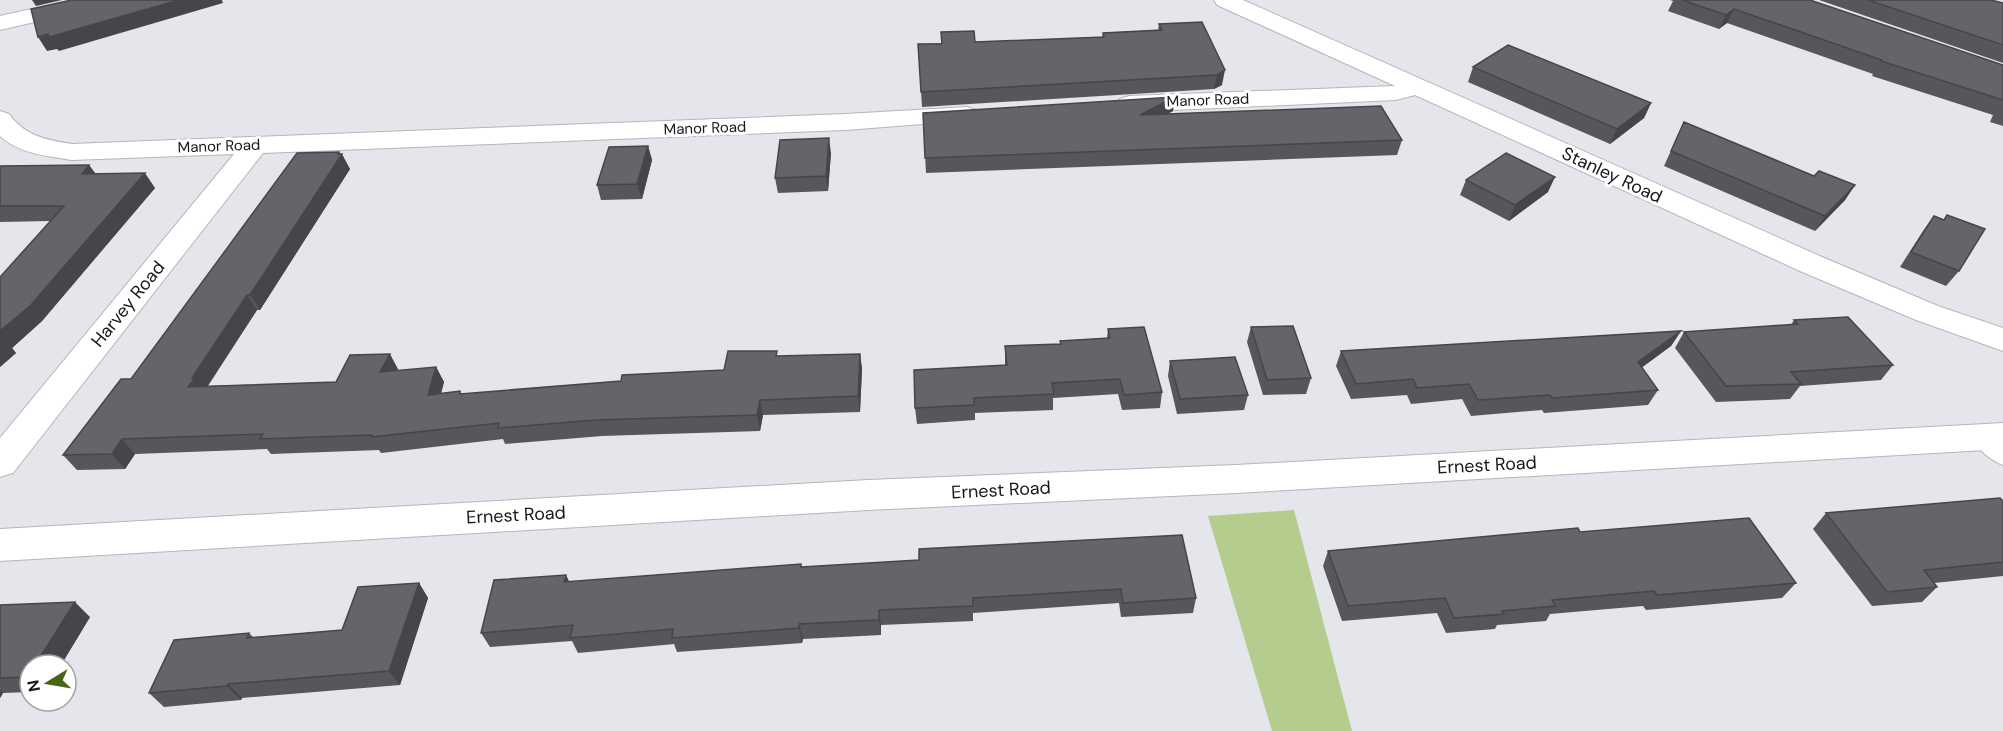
<svg xmlns="http://www.w3.org/2000/svg" width="2003" height="731" viewBox="0 0 2003 731" font-family="'DM Sans',sans-serif">
<rect width="100%" height="100%" fill="#e5e5ec"/>
<path fill="#b4cc8d" d="M 1294,510 L 1352,731 L 1272,731 L 1208,516 Z"/>
<g fill="none" stroke-linecap="round" stroke-linejoin="round">
<defs>
<path id="service" d="M 1986,428 L 1996,431 L 2003,438 L 2003,465 C 1990,460 1979,450 1972,438 L 1976,431 Z"/>
<path id="minor" d="M 1214,0 L 1243,0 L 1822,257 L 1938,306 L 2003,328 L 2003,351 L 1916,320 L 1800,271 L 1415,95 L 1396,100 L 1129,112 L 1120,109 L 1116,104 L 1120,99 L 1129,96 L 1395,86 L 1217,5 Z
M 967,107 L 976,110 L 980,115 L 976,120 L 845,130 L 263,153 L 13,473 L 0,477 L 0,438 L 234,154 L 72,160 C 48,156 19,154 0,136 L 0,111 L 9,114 C 25,136 46,140 72,144 L 845,114 Z
M 2003,423 L 2003,449 L 1236,493 L 868,510 L 0,561 L 0,529 L 868,480 L 1236,465 Z"/>
<path id="tertiary" d="M 72,0 L 112,0 L 109,5 L 0,30 L 0,16 Z"/>
</defs>
<use href="#service" stroke="#b5b5bc" stroke-width="2"/>
<use href="#minor" stroke="#b5b5bc" stroke-width="2"/>
<use href="#tertiary" stroke="#b5b5bc" stroke-width="2"/>
<use href="#service" fill="#fff" fill-rule="evenodd"/>
<use href="#minor" fill="#fff" fill-rule="evenodd"/>
<use href="#tertiary" fill="#fff" fill-rule="evenodd"/>
</g>
<path fill="#56565b" d="M 1670,0 L 1810,0 L 2003,65 L 2003,126 L 1990,122 L 1993,115 L 1872,76 L 1873,74 L 1727,23 L 1719,29 L 1668,11 L 1673,1 Z
M 1819,0 L 1991,0 L 2003,3 L 2003,63 Z
M 1202,22 L 1222,85 L 1214,89 L 922,107 L 918,44 L 1102,37 L 1103,33 L 1158,30 L 1159,24 Z
M 1473,67 L 1651,103 L 1644,118 L 1610,144 L 1468,82 Z
M 1175,97 L 1173,111 L 1167,114 L 1402,140 L 1397,155 L 926,173 L 923,113 Z
M 1684,122 L 1814,176 L 1855,185 L 1845,200 L 1815,231 L 1664,166 Z
M 648,146 L 652,160 L 642,199 L 601,200 L 597,185 Z
M 339,152 L 350,169 L 260,310 L 257,310 L 208,386 L 336,382 L 398,369 L 397,371 L 436,367 L 444,382 L 441,394 L 460,391 L 461,394 L 621,381 L 724,370 L 778,356 L 860,354 L 862,369 L 860,412 L 763,415 L 760,431 L 602,436 L 505,444 L 503,439 L 381,453 L 379,450 L 271,454 L 267,449 L 135,454 L 125,469 L 77,470 L 63,455 Z
M 831,153 L 828,191 L 778,193 L 775,178 Z
M 89,165 L 95,173 L 155,188 L 42,321 L 12,348 L 16,353 L 0,367 L 50,221 L 0,222 L 0,166 Z
M 1466,180 L 1548,192 L 1509,221 L 1460,195 Z
M 1934,216 L 1959,271 L 1946,286 L 1900,267 L 1923,231 Z
M 1794,320 L 1893,365 L 1881,380 L 1800,386 L 1790,399 L 1716,402 L 1675,348 L 1684,332 L 1791,325 Z
M 1251,327 L 1311,378 L 1306,394 L 1263,395 L 1247,342 Z
M 1108,329 L 1162,392 L 1160,408 L 1122,410 L 1118,394 L 1053,398 L 1053,410 L 975,413 L 975,420 L 917,424 L 915,408 L 1005,365 L 1005,346 L 1060,344 L 1060,341 L 1107,338 Z
M 1681,331 L 1671,346 L 1642,367 L 1658,390 L 1648,405 L 1544,413 L 1542,410 L 1471,416 L 1462,399 L 1411,404 L 1407,395 L 1351,399 L 1336,366 L 1341,351 Z
M 1170,361 L 1248,395 L 1244,410 L 1177,414 L 1168,376 Z
M 2003,501 L 2003,576 L 1934,583 L 1937,587 L 1922,602 L 1872,606 L 1813,529 L 1826,513 Z
M 1580,532 L 1796,583 L 1782,598 L 1646,610 L 1643,606 L 1550,614 L 1546,621 L 1497,625 L 1495,629 L 1446,633 L 1437,613 L 1342,621 L 1323,566 L 1328,551 Z
M 919,560 L 1196,598 L 1193,613 L 1121,617 L 1119,603 L 973,613 L 973,621 L 881,625 L 881,635 L 803,639 L 802,643 L 677,652 L 674,644 L 578,653 L 572,641 L 490,647 L 481,633 L 566,575 L 569,582 Z
M 419,583 L 428,598 L 400,685 L 242,698 L 241,700 L 164,707 L 149,693 L 249,633 L 253,637 L 342,630 Z
M 0,605 L 90,617 L 61,665 L 30,665 L 30,692 L 3,693 L 0,698 Z"/>
<path fill="#46464a" d="M 32,0 L 62,0 L 36,6 Z
M 179,0 L 222,0 L 223,3 L 59,51 L 57,49 L 47,51 L 38,37 Z
M 1734,9 L 1727,23 L 1719,29 L 1726,15 Z
M 1225,70 L 1222,85 L 1214,89 L 1217,75 Z
M 1175,97 L 1173,111 L 1138,130 L 1140,115 Z
M 1651,103 L 1644,118 L 1610,144 L 1617,129 Z
M 829,138 L 831,153 L 828,191 L 826,176 Z
M 648,146 L 652,160 L 642,199 L 637,184 Z
M 339,152 L 341,155 L 342,154 L 350,169 L 260,310 L 250,295 Z
M 89,165 L 100,180 L 82,174 Z
M 145,173 L 155,188 L 42,321 L 12,348 L 16,353 L 0,367 L 0,331 Z
M 1555,177 L 1548,192 L 1509,221 L 1515,205 Z
M 1855,185 L 1845,200 L 1815,231 L 1825,216 Z
M 247,295 L 257,310 L 204,391 L 188,387 L 192,378 Z
M 1681,331 L 1671,346 L 1629,377 L 1638,362 Z
M 390,354 L 398,369 L 389,388 L 380,372 Z
M 860,354 L 862,369 L 860,412 L 858,396 Z
M 436,367 L 444,382 L 436,410 L 428,395 Z
M 760,400 L 763,415 L 760,431 L 757,415 Z
M 122,439 L 135,454 L 125,469 L 112,454 Z
M 566,575 L 573,590 L 564,582 Z
M 419,583 L 428,598 L 400,685 L 389,671 Z
M 75,602 L 90,617 L 61,665 L 35,665 Z
M 879,610 L 881,625 L 881,635 L 879,620 Z
M 799,624 L 803,639 L 802,643 L 799,628 Z
M 228,684 L 242,698 L 241,700 L 227,686 Z
M 0,690 L 3,693 L 0,698 Z"/>
<path fill="#64646a" stroke="#46464a" stroke-width="1.5" d="M 72,0 L 179,0 L 49,37 L 48,34 L 38,37 L 31,9 Z
M 1682,0 L 1810,0 L 2003,65 L 2003,100 L 1881,61 L 1882,60 L 1734,9 L 1726,15 Z
M 1868,0 L 1991,0 L 2003,3 L 2003,45 Z
M 1202,22 L 1225,70 L 1217,75 L 921,92 L 918,44 L 942,44 L 941,32 L 974,31 L 975,42 L 1104,37 L 1103,33 L 1162,30 L 1159,24 Z
M 1508,45 L 1651,103 L 1617,129 L 1473,67 Z
M 1175,97 L 1140,115 L 1381,106 L 1402,140 L 925,158 L 923,113 Z
M 1684,122 L 1814,176 L 1819,171 L 1855,185 L 1825,216 L 1671,151 Z
M 829,138 L 826,176 L 775,178 L 780,140 Z
M 648,146 L 637,184 L 597,185 L 609,147 Z
M 339,152 L 338,154 L 342,154 L 250,295 L 247,295 L 192,378 L 195,378 L 188,387 L 336,382 L 350,355 L 390,354 L 380,372 L 436,367 L 428,395 L 460,391 L 460,394 L 621,381 L 622,375 L 724,370 L 728,351 L 777,351 L 776,356 L 860,354 L 858,396 L 760,400 L 757,415 L 596,420 L 498,428 L 499,423 L 371,437 L 372,435 L 260,439 L 263,434 L 122,439 L 112,454 L 63,455 L 121,379 L 131,379 L 297,153 Z
M 1506,153 L 1555,177 L 1515,205 L 1466,180 Z
M 89,165 L 82,174 L 145,173 L 30,306 L 0,331 L 0,277 L 64,206 L 0,206 L 0,166 Z
M 1947,215 L 1985,229 L 1959,271 L 1911,252 L 1934,216 L 1944,220 Z
M 1848,317 L 1893,365 L 1791,372 L 1801,384 L 1726,386 L 1684,332 L 1798,324 L 1794,320 Z
M 1293,326 L 1311,378 L 1267,380 L 1251,327 Z
M 1144,327 L 1162,392 L 1124,395 L 1120,379 L 1052,383 L 1054,394 L 974,398 L 974,405 L 915,408 L 914,370 L 1007,365 L 1005,346 L 1061,344 L 1060,341 L 1110,338 L 1108,329 Z
M 1681,331 L 1638,362 L 1658,390 L 1552,398 L 1550,395 L 1478,400 L 1469,384 L 1417,388 L 1413,379 L 1356,384 L 1341,351 Z
M 1235,357 L 1248,395 L 1180,399 L 1170,361 Z
M 2000,498 L 2003,501 L 2003,562 L 1924,570 L 1937,587 L 1887,592 L 1826,513 Z
M 1749,518 L 1796,583 L 1657,595 L 1654,591 L 1552,600 L 1555,606 L 1502,611 L 1504,614 L 1454,618 L 1445,598 L 1348,606 L 1328,551 L 1578,528 L 1580,532 Z
M 1182,535 L 1196,598 L 1123,603 L 1121,589 L 973,598 L 973,606 L 879,610 L 879,620 L 799,624 L 799,628 L 672,638 L 673,629 L 570,638 L 573,625 L 481,633 L 494,580 L 566,575 L 564,582 L 801,564 L 801,567 L 919,560 L 919,549 Z
M 419,583 L 389,671 L 228,684 L 227,686 L 149,693 L 174,640 L 249,633 L 247,638 L 342,630 L 358,587 Z
M 75,602 L 35,665 L 30,665 L 30,672 L 27,677 L 0,678 L 0,605 Z"/>
<g text-anchor="middle" stroke-width="6" stroke-linejoin="round" paint-order="stroke">
<g font-size="15" fill="#18171a" stroke="#fff">
<text transform="translate(1208 100) rotate(-2)" y="5">Manor Road</text>
<text transform="translate(705 128) rotate(-2)" y="5">Manor Road</text>
<text transform="translate(219 146) rotate(-2)" y="5">Manor Road</text>
</g>
<g font-size="18" fill="#18171a" stroke="#fff">
<text transform="translate(1612 175) rotate(25)" y="6">Stanley Road</text>
<text transform="translate(128 304) rotate(-51)" y="6">Harvey Road</text>
<text transform="translate(1487 465) rotate(-3)" y="6">Ernest Road</text>
<text transform="translate(1001 490) rotate(-3)" y="6">Ernest Road</text>
<text transform="translate(516 515) rotate(-3)" y="6">Ernest Road</text>
</g>
</g>
<g transform="translate(48 683) rotate(259)"><circle r="28" fill="#ffffff" stroke="#a3a2a3" stroke-width="1.5"/>
<path d="M0-4.5L10 22L0 15L-10 22Z" fill="#486416"/>
<text y="-9" font-size="16" font-weight="bold" text-anchor="middle" fill="#18171a">N</text>
</g>
</svg>
